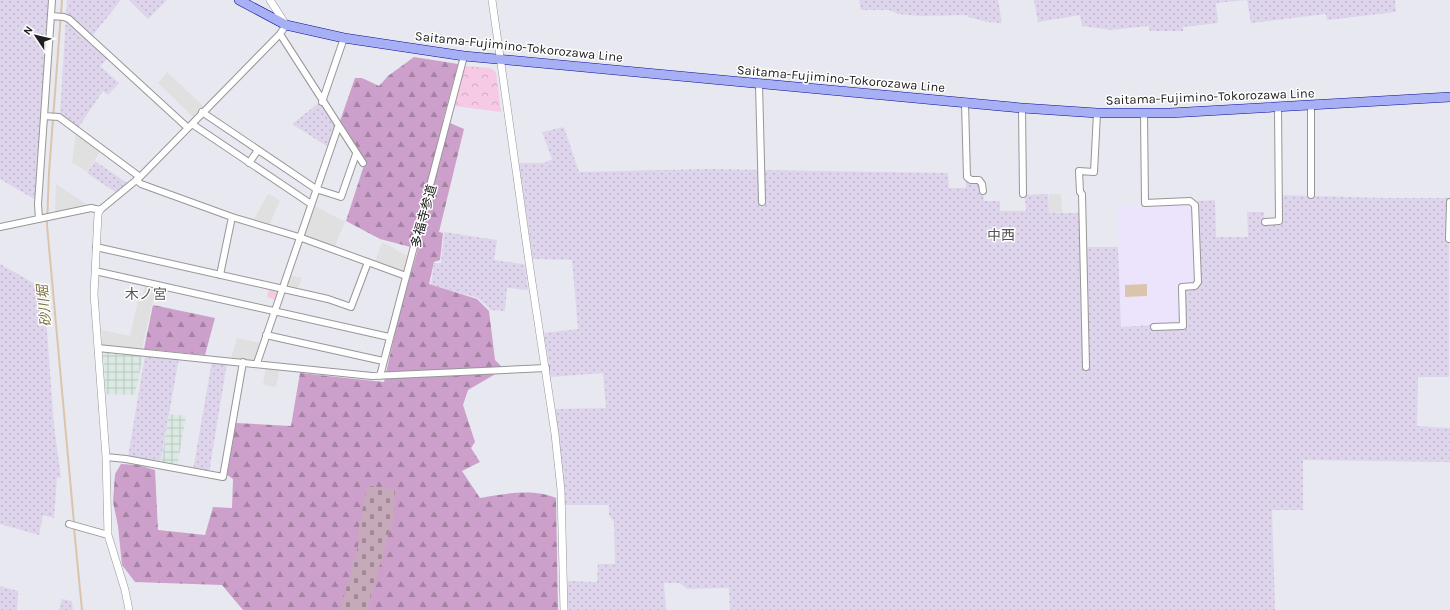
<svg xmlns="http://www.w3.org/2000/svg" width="1450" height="610" viewBox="0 0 1450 610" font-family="Karla,'Noto Sans JP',sans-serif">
<defs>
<pattern id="industrial-grid" width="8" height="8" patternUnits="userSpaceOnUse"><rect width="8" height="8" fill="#dae9e2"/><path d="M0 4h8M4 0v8" fill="none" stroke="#bbc8c2"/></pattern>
<pattern id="farmland-dots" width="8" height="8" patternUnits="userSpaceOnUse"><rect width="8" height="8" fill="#ded5ed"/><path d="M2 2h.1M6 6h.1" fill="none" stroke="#beb7cb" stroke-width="1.8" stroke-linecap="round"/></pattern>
<pattern id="forest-firs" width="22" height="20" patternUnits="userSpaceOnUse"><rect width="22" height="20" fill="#cca0cb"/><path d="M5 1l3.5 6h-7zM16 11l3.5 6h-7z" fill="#a582a4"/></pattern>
<pattern id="cemetery-stones" width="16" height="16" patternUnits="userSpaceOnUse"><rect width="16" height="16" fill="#c7aaba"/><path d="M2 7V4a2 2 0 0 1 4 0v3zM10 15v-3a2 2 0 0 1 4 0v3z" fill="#a18a97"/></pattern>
<pattern id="park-crowns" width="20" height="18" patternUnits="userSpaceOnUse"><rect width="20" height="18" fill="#f6c9e4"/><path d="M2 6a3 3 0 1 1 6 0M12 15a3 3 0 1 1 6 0" fill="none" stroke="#d3acc3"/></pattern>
</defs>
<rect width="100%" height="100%" fill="#e8e8f0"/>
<path fill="url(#industrial-grid)" d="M 106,351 L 143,355 L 135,395 L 106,394 L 103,354 Z
M 169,414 L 186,416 L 177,467 L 161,464 Z"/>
<path fill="#ece4fd" d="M 1189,203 L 1194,206 L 1196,282 L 1181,322 L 1179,324 L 1121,327 L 1117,206 Z"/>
<path fill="url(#farmland-dots)" d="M 0,0 L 49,0 L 36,200 L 0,179 Z
M 67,0 L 121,0 L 89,40 L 108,58 L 100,66 L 119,83 L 108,95 L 103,91 L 78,128 L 60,115 Z
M 129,0 L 167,0 L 148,19 Z
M 859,0 L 998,0 L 1002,23 L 987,22 L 968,17 L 967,15 L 922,16 L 898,14 L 889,10 L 861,10 Z
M 1034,0 L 1395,0 L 1396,12 L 1327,20 L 1326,14 L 1251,23 L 1247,0 L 1216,3 L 1218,23 L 1183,27 L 1183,31 L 1150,31 L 1148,26 L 1111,30 L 1082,26 L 1080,15 L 1038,22 Z
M 320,102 L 336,125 L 328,147 L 292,124 Z
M 564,127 L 579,172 L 709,169 L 948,173 L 949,188 L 966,188 L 966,181 L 978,182 L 983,194 L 984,201 L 1000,201 L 1000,211 L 1026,211 L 1025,195 L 1048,194 L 1049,213 L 1080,213 L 1080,247 L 1118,247 L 1121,327 L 1154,325 L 1185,328 L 1184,289 L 1199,283 L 1198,201 L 1215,200 L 1216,237 L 1248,237 L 1247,212 L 1264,212 L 1264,224 L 1280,223 L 1280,195 L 1383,198 L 1449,198 L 1449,377 L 1418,377 L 1417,426 L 1450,428 L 1450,462 L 1303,460 L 1303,510 L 1272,510 L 1275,610 L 730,610 L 729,588 L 687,589 L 680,583 L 664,583 L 666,610 L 567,610 L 568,581 L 597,582 L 598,564 L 615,564 L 614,522 L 609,515 L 609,505 L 565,505 L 555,409 L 606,408 L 603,373 L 551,377 L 544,333 L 578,329 L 572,260 L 533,259 L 519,163 L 544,163 L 552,159 L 542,132 Z
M 95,161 L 127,183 L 115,192 L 87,173 Z
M 444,232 L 497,240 L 494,260 L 523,264 L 525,266 L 528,290 L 507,288 L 505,311 L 491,310 L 478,298 L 431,285 L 434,263 L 441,263 Z
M 0,264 L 44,289 L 54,426 L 61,478 L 57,477 L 54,518 L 43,515 L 39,535 L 0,524 Z
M 145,355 L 179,358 L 160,464 L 128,457 Z
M 212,361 L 227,363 L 209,473 L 193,470 Z
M 0,586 L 18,591 L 17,610 L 0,610 Z
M 62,599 L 72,601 L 73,610 L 59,610 Z"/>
<path fill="url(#forest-firs)" d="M 414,57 L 458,64 L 443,120 L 464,129 L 439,232 L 443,233 L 440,260 L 434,262 L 429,284 L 477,299 L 489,311 L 495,360 L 504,369 L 468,390 L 463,405 L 475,442 L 471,448 L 480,462 L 462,471 L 480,498 C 503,494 533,488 556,498 L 558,610 L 243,610 L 222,585 L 135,582 L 122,565 L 118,526 L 113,502 L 115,474 L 121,464 L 138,465 L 155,470 L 158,530 L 205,535 L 213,507 L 232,508 L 233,479 L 227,475 L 236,423 L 291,426 L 300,373 L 384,382 L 399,315 L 418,249 L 380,239 L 346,221 L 365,162 L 340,121 L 355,78 L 362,78 L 379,86 L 388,76 Z
M 153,305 L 215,318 L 205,355 L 144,349 Z"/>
<path fill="url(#cemetery-stones)" d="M 373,486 L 395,490 L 394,515 L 367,610 L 340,610 L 360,539 L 357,538 L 367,487 Z"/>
<path fill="url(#park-crowns)" d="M 465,66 L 490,68 L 496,72 L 501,112 L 455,106 Z
M 269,290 L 278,292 L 276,300 L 267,297 Z"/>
<path fill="#e0e0e0" d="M 167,72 L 203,106 L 193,117 L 158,83 Z
M 76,132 L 101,150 L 87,172 L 72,162 Z
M 56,184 L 89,206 L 55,213 Z
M 268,194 L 280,200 L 269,226 L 253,221 Z
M 1049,194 L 1061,194 L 1062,212 L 1049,213 Z
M 313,205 L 345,222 L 334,248 L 303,237 Z
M 382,242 L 408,256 L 403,271 L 402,272 L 375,262 Z
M 289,275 L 302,278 L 297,291 L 286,288 Z
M 145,285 L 156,287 L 142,349 L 105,346 L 102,343 L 102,330 L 130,336 L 138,301 L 141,302 Z
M 237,338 L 261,343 L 256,358 L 252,360 L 231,358 Z
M 266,366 L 280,368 L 276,387 L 263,385 Z"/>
<path fill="#dac5ac" d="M 1147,284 L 1147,296 L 1125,297 L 1125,285 Z"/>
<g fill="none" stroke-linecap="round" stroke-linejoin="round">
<path stroke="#dac5ac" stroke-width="2" d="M 62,0 L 49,172 L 47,225 L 74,523
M 74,528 L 82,610"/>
<defs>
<path id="minor" d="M 51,16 L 64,17 L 69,19 L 188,128
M 280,34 L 363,163
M 759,84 L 762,202
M 322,102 L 344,38
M 965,103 L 967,177 L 971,180 L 979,180 L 982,184 L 983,191
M 1311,106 L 1311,195
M 1022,108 L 1023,194
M 202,112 L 316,189 L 341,197 L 356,154
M 1144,114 L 1145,203 L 1190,201 L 1195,205 L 1198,282 L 1195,286 L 1182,287 L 1183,326 L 1154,327
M 44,116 L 59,117 L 140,177
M 192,124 L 311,204
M 249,163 L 258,150
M 136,180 L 141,184 L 232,217 L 299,237 L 406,276
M 39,219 L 38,204 L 52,0
M 1265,222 L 1279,221 L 1278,108
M 0,227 L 91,208 L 100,210 L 140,177 L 280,34 L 286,25
M 1449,239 L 1450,202
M 96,247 L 328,299 L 351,307 L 368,262
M 95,271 L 389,337
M 220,275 L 232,217
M 266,335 L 383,361
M 98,348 L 372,376 L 546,368
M 257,363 L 338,127
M 1086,367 L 1082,194 L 1080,192 L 1079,171 L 1094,172 L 1097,113
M 380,376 L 464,56
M 106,457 L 126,459 L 223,477 L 243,362
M 69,524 L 108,535"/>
<path id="tertiary" d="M 270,0 L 286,25
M 492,0 L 530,269 L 555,434 L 561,490 L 564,610
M 100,210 L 98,214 L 94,294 L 106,457 L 108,535 L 125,590 L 129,610"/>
<path id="primary" d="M 239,0 L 286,25 L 344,38 L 464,56 L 1022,108 L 1097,113 L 1170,113 L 1450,97"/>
</defs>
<use href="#minor" stroke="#979797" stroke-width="8"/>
<use href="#tertiary" stroke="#979797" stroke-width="8"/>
<use href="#primary" stroke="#0b0d92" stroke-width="10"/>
<use href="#minor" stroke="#fff" stroke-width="6"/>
<use href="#tertiary" stroke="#fff" stroke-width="7"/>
<use href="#primary" stroke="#a7b0f5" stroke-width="9"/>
</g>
<g text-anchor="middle" stroke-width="3" stroke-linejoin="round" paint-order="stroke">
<g font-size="13" fill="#202020" stroke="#fff">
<text transform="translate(519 46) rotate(6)" y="5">Saitama-Fujimino-Tokorozawa Line</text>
<text transform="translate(841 78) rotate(5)" y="5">Saitama-Fujimino-Tokorozawa Line</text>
<text transform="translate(1210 96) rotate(-2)" y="5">Saitama-Fujimino-Tokorozawa Line</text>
<text transform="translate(423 216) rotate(-75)" y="5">多福寺参道</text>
</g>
<g font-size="14" fill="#535353" stroke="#fff">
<text x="1001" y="240">中西</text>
<text x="146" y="299">木ノ宮</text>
</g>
<g font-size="14" font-style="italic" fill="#7c713f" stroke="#fff">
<text transform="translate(44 306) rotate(-95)" y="5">砂川堀</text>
</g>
</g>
<g transform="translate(36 36) rotate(305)" stroke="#ffffff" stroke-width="3" paint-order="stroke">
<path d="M0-3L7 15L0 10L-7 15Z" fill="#202020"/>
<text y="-6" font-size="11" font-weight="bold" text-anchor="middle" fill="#202020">N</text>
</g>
</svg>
